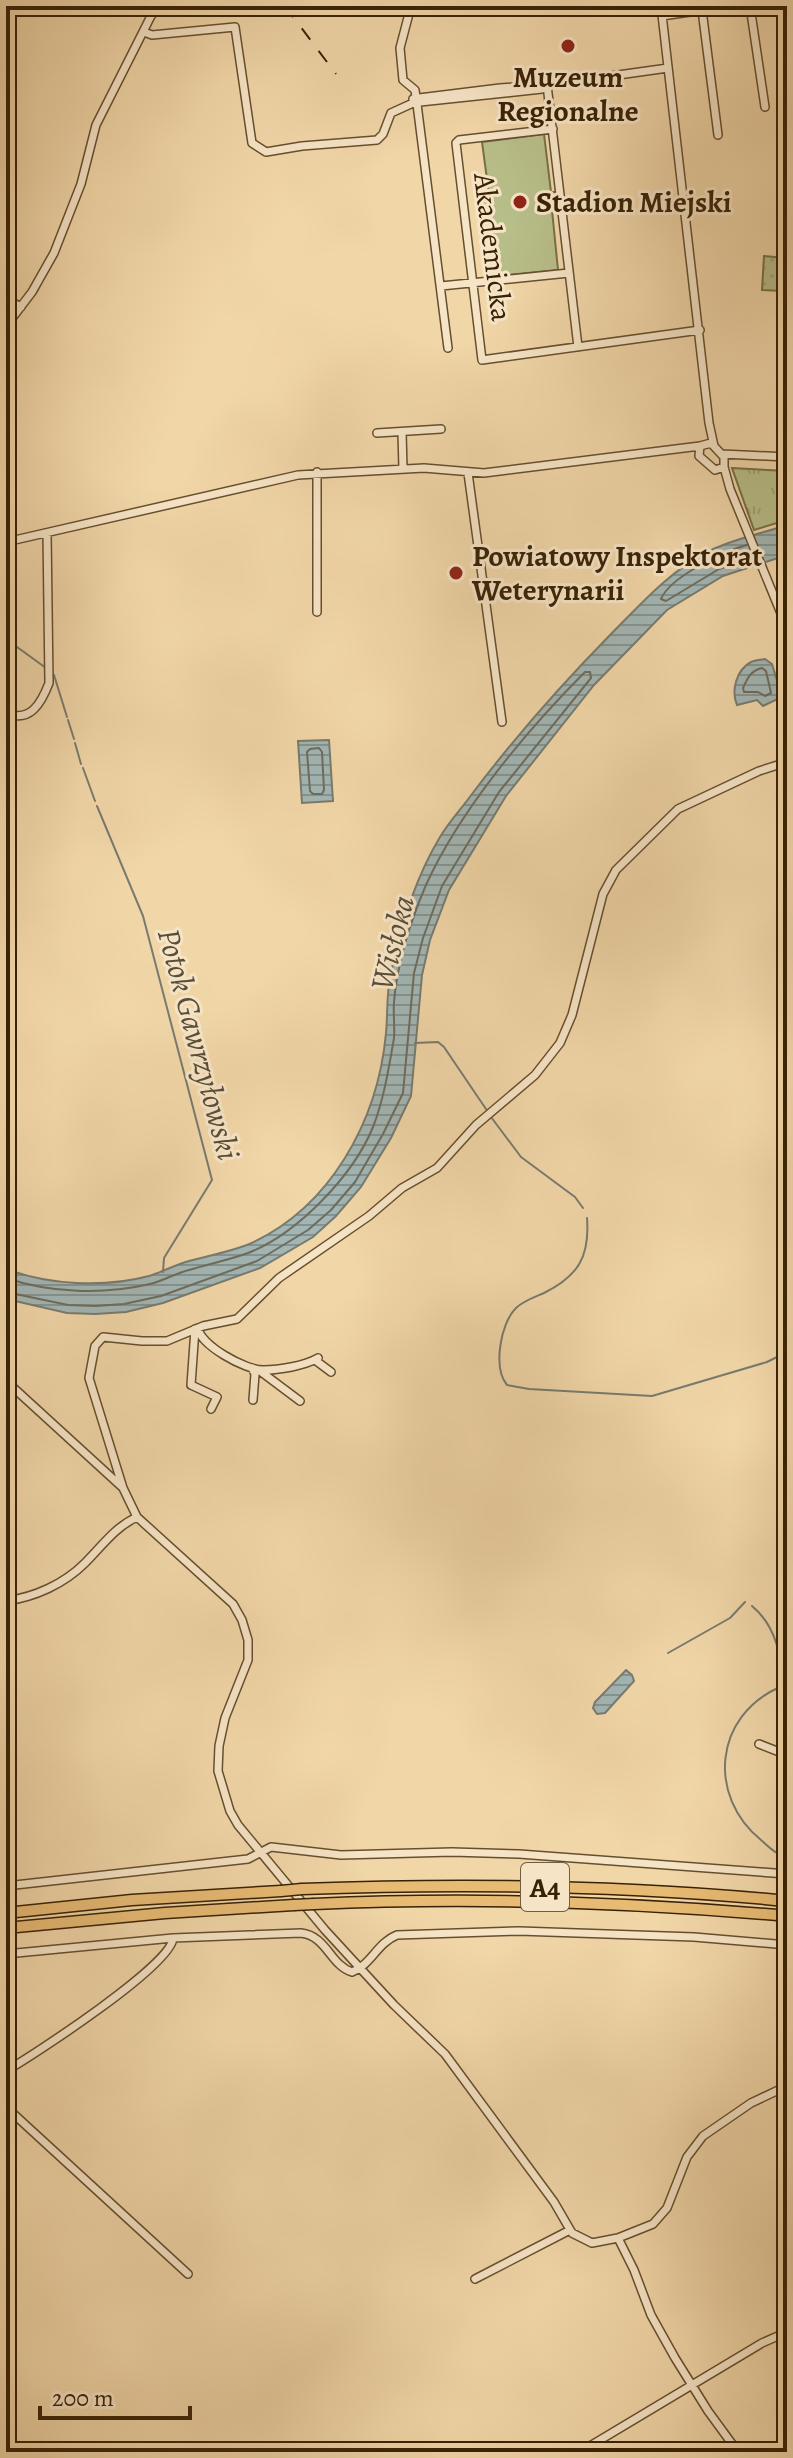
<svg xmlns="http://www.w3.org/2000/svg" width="793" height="2458" viewBox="0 0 793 2458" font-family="Alegreya,serif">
<defs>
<pattern id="grass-tufts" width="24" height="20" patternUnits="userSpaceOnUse" patternTransform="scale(2)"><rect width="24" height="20" fill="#b8be89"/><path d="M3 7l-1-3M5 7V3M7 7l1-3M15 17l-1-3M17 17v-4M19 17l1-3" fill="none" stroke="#9fa375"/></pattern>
<pattern id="park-dots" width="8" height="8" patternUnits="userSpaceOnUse" patternTransform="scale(2)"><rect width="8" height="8" fill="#b8be89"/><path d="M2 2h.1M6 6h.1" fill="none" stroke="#9fa375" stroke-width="1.8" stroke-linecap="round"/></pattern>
<pattern id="water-rules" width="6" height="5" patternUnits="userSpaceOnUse" patternTransform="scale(2)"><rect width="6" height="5" fill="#a2b6b5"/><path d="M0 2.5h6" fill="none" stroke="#859491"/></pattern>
</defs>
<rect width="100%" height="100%" fill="#f1d6a8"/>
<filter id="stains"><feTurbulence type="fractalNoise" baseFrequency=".0025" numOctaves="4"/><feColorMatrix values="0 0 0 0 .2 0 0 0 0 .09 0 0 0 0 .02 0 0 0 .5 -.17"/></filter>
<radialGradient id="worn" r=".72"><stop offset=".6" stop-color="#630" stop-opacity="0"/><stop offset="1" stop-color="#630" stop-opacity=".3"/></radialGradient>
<path fill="url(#grass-tufts)" stroke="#787047" stroke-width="2" d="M 732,468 L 787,471 L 787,520 L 754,530 Z"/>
<path fill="url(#park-dots)" stroke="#787047" stroke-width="2" d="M 764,256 L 785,258 L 783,291 L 762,290 Z"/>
<path fill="#b8be89" stroke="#787047" stroke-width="2" d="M 544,134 L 551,192 L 556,192 L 558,209 L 552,210 L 558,270 L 499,276 L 492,223 L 485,223 L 481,196 L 489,194 L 482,142 Z"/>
<path fill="url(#water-rules)" stroke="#787b6f" stroke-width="2" d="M 787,525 L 787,555 L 723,576 L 667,610 L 594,685 L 506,796 L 449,890 L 430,940 L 422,975 L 411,1096 L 391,1138 L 361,1187 L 336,1216 L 313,1237 L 260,1268 L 163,1303 L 126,1312 L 95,1314 L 67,1313 L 6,1299 L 6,1269 C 49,1285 104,1288 149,1276 C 162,1272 175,1265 189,1261 C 208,1256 228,1252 247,1245 C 330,1209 378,1121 386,1033 C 388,1013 386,994 391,973 C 400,928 416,877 440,837 C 449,822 462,808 472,794 C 515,737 561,685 611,634 C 641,604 669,572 707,552 C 732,539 760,534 787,525 Z
M 765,659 L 772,664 L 782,697 L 763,706 L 757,700 L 737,705 C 731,691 736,670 751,662 C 755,660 760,660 765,659 Z
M 329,740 L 333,801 L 302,803 L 298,741 Z
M 626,1670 L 632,1675 L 634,1681 L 605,1713 L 597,1714 L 593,1708 L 595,1702 Z"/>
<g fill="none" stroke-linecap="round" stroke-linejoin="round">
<path stroke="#6d6c5d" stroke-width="2" d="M 747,545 C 724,551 670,577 661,599 L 666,601 L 719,569 L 752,558
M 762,668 L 766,671 L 771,693 L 765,696 L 758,692 L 744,692 L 743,688 C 747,679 751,670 762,668 Z
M 319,748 L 322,752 L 324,790 L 322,794 L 313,794 L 310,791 L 307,752 L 310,749 Z
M 6,1278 C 50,1293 103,1295 150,1284 C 163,1281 176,1273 189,1270 C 208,1264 229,1260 248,1253 C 297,1234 353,1176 373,1127 C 384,1099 389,1067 394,1038 C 395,1026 393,1014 394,1002 C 397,964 411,920 426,885 C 460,810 527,730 585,672 L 590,672 L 591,678 L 499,792 L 442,886 L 423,938 L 414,973 L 403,1093 L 383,1134 L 355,1182 L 331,1210 L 308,1230 L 257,1261 L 161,1296 L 124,1304 L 95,1306 L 68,1305 L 6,1292"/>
<path stroke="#787b6f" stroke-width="2" d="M 6,333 L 38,290
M 6,639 L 46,668
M 54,675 L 67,717
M 68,720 L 74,739
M 75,743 L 81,764
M 83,768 L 95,801
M 97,806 L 143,916 L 212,1180 L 164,1258 L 163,1272
M 415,1043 L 438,1042 L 444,1047 L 488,1112
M 491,1117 L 521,1157 L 575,1197 L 583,1208
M 587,1218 C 590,1257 578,1276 544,1293 C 535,1297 523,1301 516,1308 C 500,1324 493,1368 507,1385 L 529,1389 L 652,1396 L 767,1362 L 787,1352
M 752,1606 C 775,1625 784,1658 780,1687 C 714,1716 707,1796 761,1840 C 769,1847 776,1855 787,1856
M 668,1653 L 730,1618 L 745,1602"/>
<defs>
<path id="minor" d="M 139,6 L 152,15
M 411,6 L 400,48 L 403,80 L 415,90 L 416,97 L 413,99
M 661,6 L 709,423 L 714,446
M 750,6 L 765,107
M 702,10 L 718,135
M 662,16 L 731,6
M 144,32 L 152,35 L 235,27 L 252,143 L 266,152 L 302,146 L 377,140 L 383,134 L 391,113 L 413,103
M 547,85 L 578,347
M 419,98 L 500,88 L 547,85 L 668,68
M 420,102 L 542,89 L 547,85
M 417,104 L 448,348
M 553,129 L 459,140 L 456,143 L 482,360 L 700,330
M 441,286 L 569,273
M 6,299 L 21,307
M 6,326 L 32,292 L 54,253 L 81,184 L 96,125 L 156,6
M 402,432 L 403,469
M 377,433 L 441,429
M 722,454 L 787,457
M 724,467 L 715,470 L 699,456 L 700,446 L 711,443 L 724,457 L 724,467 L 730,489 L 787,628
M 317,472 L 317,612
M 468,473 L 502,722
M 6,542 L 298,475 L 424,468 L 484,473 L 700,446
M 6,713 C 30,723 41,704 49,683 L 47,533
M 787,762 L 759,771 L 678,809 L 616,870 L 603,894 L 572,1015 L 560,1043 L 535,1075 L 476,1125 L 437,1168 L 402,1188 L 369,1216 L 279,1278 L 237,1319 L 203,1326 L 167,1341 L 142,1341 L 103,1337 L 95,1346 L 89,1378 L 123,1488 L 137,1517 L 233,1604 L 242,1620 L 248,1640 L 248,1660 L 225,1718 L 219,1746 L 218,1771 L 230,1811 L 238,1825 L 325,1930 L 394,2005 L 445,2054 L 554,2202 L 572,2233 L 592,2243 L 618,2238 L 653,2224 L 667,2208 L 687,2157 L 703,2136 L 751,2103 L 787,2086
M 198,1328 C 200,1345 245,1370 263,1370 C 279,1370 304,1366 318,1358
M 195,1329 L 191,1385 L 217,1397 L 211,1409
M 315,1360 L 331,1372
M 252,1368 L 255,1374 L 253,1400
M 260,1371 L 300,1401
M 6,1381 L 122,1487
M 6,1601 C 35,1597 64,1584 85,1563 C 102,1546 115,1527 137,1517
M 759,1744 L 787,1755
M 6,1886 L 248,1859 L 271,1847 L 341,1855 L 452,1852 L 519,1854 L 787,1874
M 6,1954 L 173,1938 L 301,1933 C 327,1936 330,1965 352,1972 C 371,1965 377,1943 397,1935 L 519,1931 L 694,1937 L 787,1945
M 6,2071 C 35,2054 172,1965 173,1938
M 6,2107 L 188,2274
M 618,2238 L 634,2270 L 651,2315 L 675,2358 L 708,2411 L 738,2452
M 475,2279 L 570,2230
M 580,2452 L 762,2343 L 787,2332"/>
<path id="highway" d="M 302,1889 C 463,1883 626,1885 787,1901
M 314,1904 C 472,1897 630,1902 787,1916
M 6,1913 L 132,1900 L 281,1891
M 6,1928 L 165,1913 L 294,1905"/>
</defs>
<use href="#minor" stroke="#664f2e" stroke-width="10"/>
<use href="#highway" stroke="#382205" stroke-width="13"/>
<use href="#minor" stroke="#f6e4c6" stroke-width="7"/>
<use href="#highway" stroke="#e8bb74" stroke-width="10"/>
<path stroke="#382205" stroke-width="2" stroke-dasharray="14 14" stroke-linecap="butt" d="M 285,6 L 336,74"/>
<defs>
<path id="highway-bridge" d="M 281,1891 L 302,1889
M 294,1905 L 314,1904"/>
</defs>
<use href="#highway-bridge" stroke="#382205" stroke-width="13" stroke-linecap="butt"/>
<use href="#highway-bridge" stroke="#e8bb74" stroke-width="10"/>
</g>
<g fill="#8f2418" stroke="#f6e4c6" stroke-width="3">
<circle cx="568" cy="46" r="8"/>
<circle cx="520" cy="202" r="8"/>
<circle cx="456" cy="573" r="8"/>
</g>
<g text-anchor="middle" stroke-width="6" stroke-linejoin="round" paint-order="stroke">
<rect fill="#f6e4c6" stroke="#715c3f" stroke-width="2" x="521" y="1863" width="48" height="48" rx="6"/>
<g font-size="28" font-weight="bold" fill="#382205">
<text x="545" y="1897">A4</text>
</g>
<g font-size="30" font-weight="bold" fill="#382205" stroke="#f6e4c6" text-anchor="start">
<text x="568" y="87" text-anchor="middle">Muzeum<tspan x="568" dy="34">Regionalne</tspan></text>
<text x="536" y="212">Stadion Miejski</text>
<text x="472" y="566">Powiatowy Inspektorat<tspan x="472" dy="34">Weterynarii</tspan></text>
</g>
<g font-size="30" fill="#382205" stroke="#f6e4c6">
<text transform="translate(493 247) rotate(83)" y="10">Akademicka</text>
</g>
<g font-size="32" font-style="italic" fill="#584e3a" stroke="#f6e4c6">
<text transform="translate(392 943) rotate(-76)" y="11">Wisłoka</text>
<text transform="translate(199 1044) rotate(75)" y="11">Potok Gawrzyłowski</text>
</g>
</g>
<rect width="793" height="2458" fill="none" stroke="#f1d6a8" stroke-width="32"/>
<rect x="8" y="8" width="777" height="2442" fill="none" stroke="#382205" stroke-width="4"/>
<rect x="16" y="16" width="761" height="2426" fill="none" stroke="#382205" stroke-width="2"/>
<path d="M40 2406v12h150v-12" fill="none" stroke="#382205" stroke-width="4"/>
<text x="52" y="2406" font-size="24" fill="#382205" stroke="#f6e4c6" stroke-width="6" paint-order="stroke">200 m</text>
<rect width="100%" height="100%" filter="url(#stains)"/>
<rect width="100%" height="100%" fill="url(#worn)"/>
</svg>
